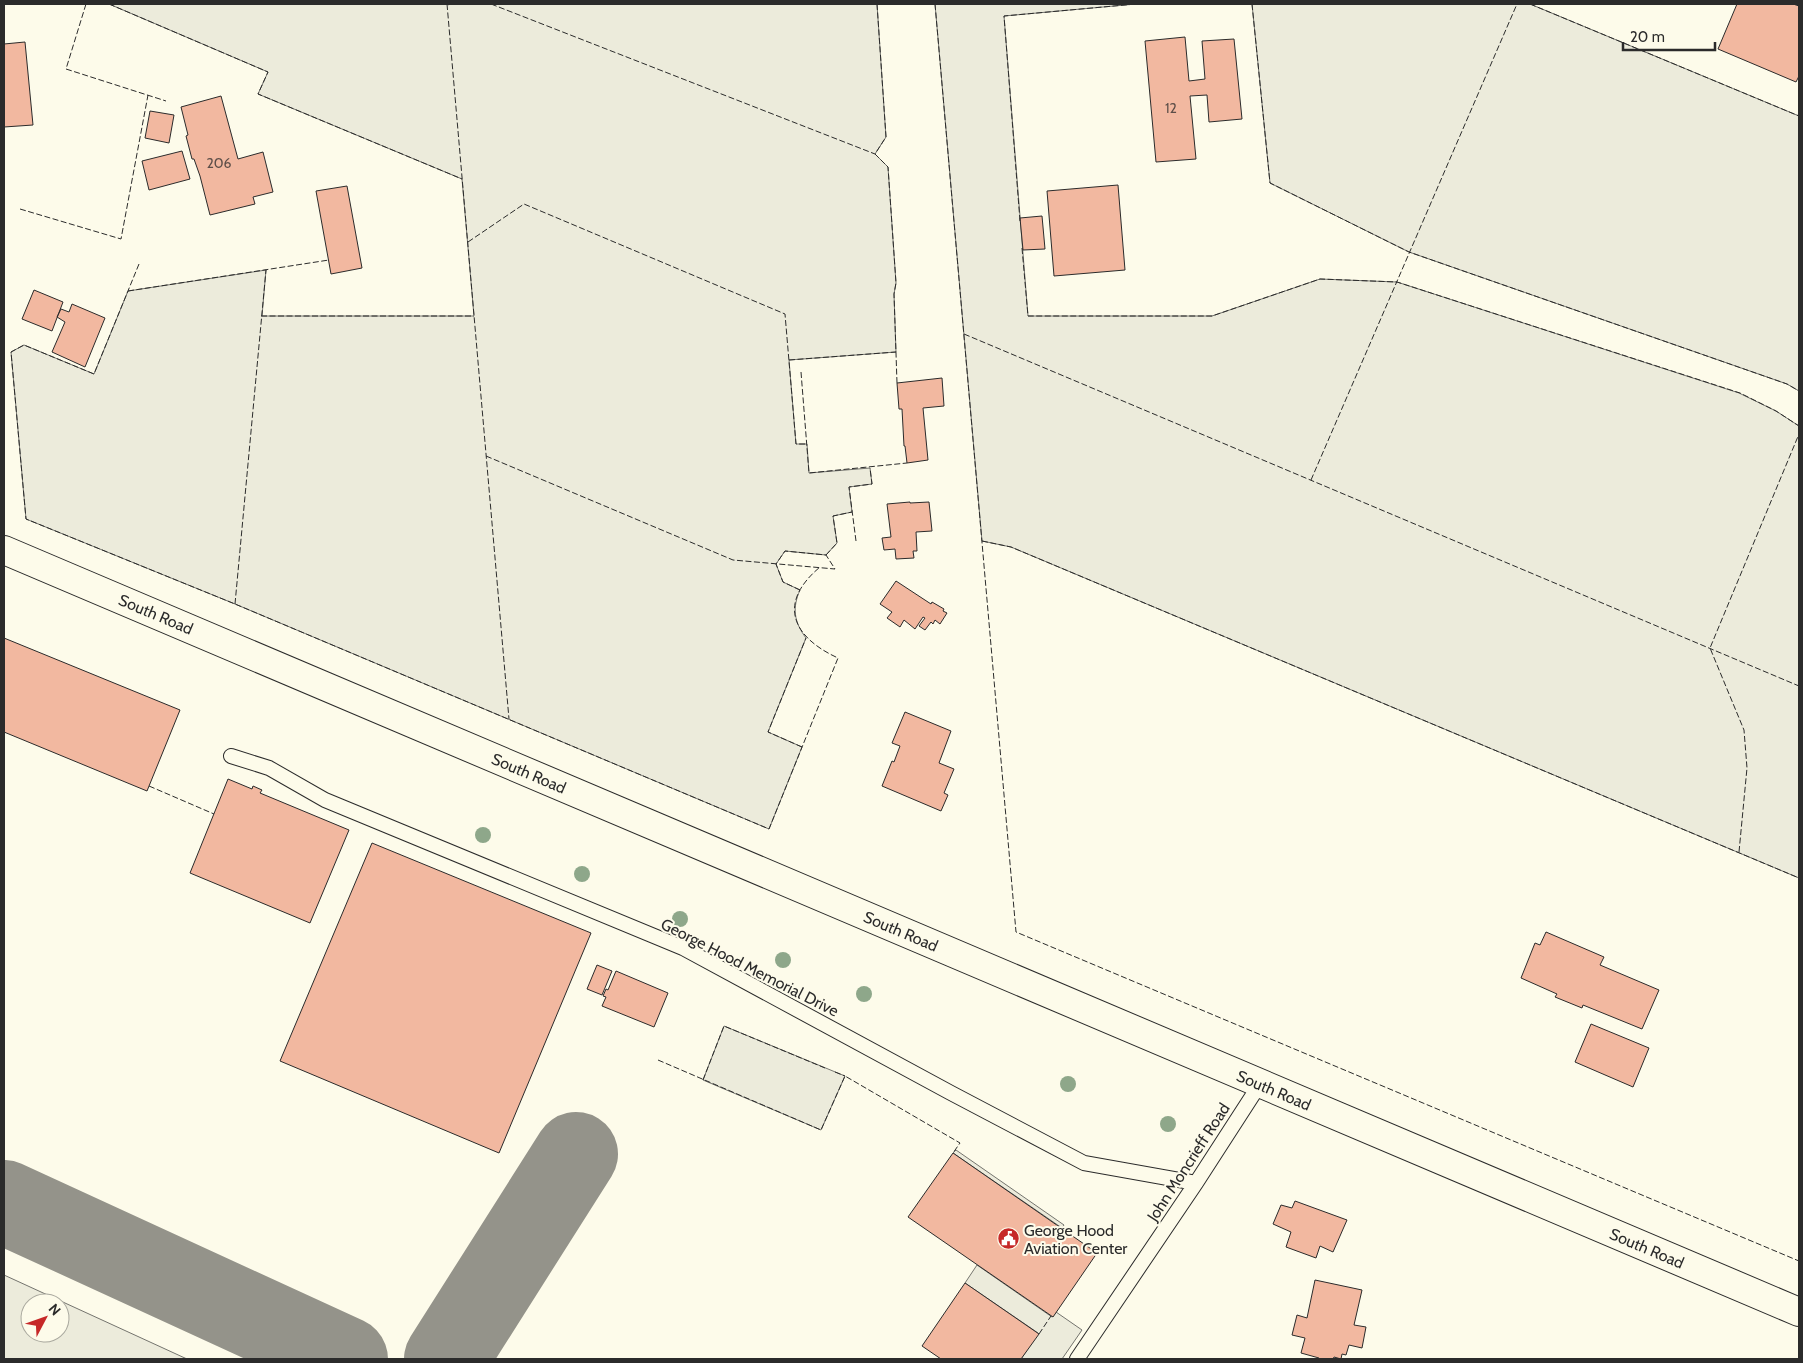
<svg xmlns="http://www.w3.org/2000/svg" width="1803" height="1363" viewBox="0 0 1803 1363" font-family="Cabin,sans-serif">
<rect width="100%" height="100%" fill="#fdfbea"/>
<path fill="#ecebdb" stroke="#74746e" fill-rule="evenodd" d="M 109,4 L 447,4 L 448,5 L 450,4 L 877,4 L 886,137 L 875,154 L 888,167 L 896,283 L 894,294 L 896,352 L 789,360 L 796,444 L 807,444 L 809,473 L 870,468 L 872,484 L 849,487 L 852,512 L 833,516 L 837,543 L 826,555 L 785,551 L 776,564 L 783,582 L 800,590 C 792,608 794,622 806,638 L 768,732 L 802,747 L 769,829 L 235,604 L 26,519 L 11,352 L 24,345 L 94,374 L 128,291 L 266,270 L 262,316 L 474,316 L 462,179 L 258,94 L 268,72 Z
M 935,4 L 1136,4 L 1004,16 L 1028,316 L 1212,316 L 1320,279 L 1397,282 L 1739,393 L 1776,411 L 1799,426 L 1799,878 L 1011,547 L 982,541 Z
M 1252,4 L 1530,4 L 1799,116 L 1799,391 L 1787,384 L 1409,252 L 1270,183 Z
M 724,1026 L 845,1076 L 821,1130 L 703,1080 Z
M 956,1150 L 1064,1225 L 1062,1228 L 953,1153 Z
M 977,1265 L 1052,1317 L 1056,1312 L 1082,1330 L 1062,1359 L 1021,1359 L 1038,1333 L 965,1283 Z
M 4,1275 L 187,1359 L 4,1359 ZM 30,1303 L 60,1303 L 60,1333 L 30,1333 Z"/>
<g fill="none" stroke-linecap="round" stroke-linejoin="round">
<path stroke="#94938a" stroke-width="84" d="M 4,1202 L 346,1359
M 446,1359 L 576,1154"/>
</g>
<path fill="#f2b8a0" stroke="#2b2b2b" d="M 1737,4 L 1793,4 L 1799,6 L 1799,76 L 1796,82 L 1718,49 Z
M 1185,37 L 1189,81 L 1205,79 L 1202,41 L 1234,39 L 1242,119 L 1209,122 L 1207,95 L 1190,96 L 1196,159 L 1156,162 L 1145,41 Z
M 25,42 L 33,125 L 4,127 L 4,44 Z
M 221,96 L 238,159 L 263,152 L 273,192 L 253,197 L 255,204 L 210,215 L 200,176 L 194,159 L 192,159 L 186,136 L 188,135 L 181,107 Z
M 150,111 L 174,115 L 169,143 L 145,138 Z
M 182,151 L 190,179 L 149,190 L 142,161 Z
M 1118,185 L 1125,270 L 1054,276 L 1047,191 Z
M 347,186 L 362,268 L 331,274 L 316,191 Z
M 1042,216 L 1045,249 L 1023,250 L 1020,218 Z
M 34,290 L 63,302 L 52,331 L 22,319 Z
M 72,304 L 105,318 L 85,367 L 52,352 L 65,322 L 57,317 L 61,309 L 69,312 Z
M 942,378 L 944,406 L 923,408 L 928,460 L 907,463 L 905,446 L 904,446 L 902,409 L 899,409 L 897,383 Z
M 910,502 L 910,503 L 929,502 L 932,531 L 916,532 L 917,551 L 913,551 L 914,558 L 896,559 L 895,549 L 884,550 L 882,538 L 891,537 L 887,504 Z
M 896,581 L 931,604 L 932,602 L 944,609 L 943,611 L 947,613 L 940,624 L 935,620 L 933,624 L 931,622 L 925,630 L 919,626 L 925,618 L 923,617 L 915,629 L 904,620 L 900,627 L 887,618 L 892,612 L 880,604 Z
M 4,638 L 180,710 L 147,791 L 4,732 Z
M 905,712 L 951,731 L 939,763 L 954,769 L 944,793 L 948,795 L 941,811 L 882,786 L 892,761 L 894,762 L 900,746 L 892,743 Z
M 228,779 L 252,789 L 253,786 L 262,790 L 260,793 L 349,830 L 310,923 L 190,873 Z
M 372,843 L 591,933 L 499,1153 L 280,1061 Z
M 1546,932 L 1604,957 L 1600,965 L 1659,990 L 1642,1029 L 1583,1005 L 1582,1008 L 1555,997 L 1557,994 L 1521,978 L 1535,943 L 1540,945 Z
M 597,965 L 612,971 L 602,995 L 587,989 Z
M 616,971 L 668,993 L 654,1027 L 602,1006 L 606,997 L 603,996 L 606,989 L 608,990 Z
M 1591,1024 L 1649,1048 L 1633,1087 L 1575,1062 Z
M 953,1153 L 1097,1253 L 1053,1317 L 908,1217 Z
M 1295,1201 L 1347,1220 L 1333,1252 L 1320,1246 L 1316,1258 L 1286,1247 L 1291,1232 L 1273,1224 L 1281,1205 L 1292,1208 Z
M 1315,1280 L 1362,1290 L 1354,1325 L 1366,1327 L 1362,1348 L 1349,1345 L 1346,1355 L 1342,1354 L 1341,1359 L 1334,1357 L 1333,1359 L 1318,1359 L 1319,1358 L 1301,1353 L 1305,1338 L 1292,1335 L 1297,1315 L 1307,1318 Z
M 965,1283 L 1039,1334 L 1021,1359 L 941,1359 L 922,1346 Z"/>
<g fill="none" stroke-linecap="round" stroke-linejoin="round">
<defs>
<path id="lane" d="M 231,756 L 269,768 L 325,800 L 683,948 L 951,1093 L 1084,1163 L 1196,1183
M 1077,1359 L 1196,1183 L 1260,1084"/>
<path id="street" d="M 4,550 L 1799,1312"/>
</defs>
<use href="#lane" stroke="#2b2b2b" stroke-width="16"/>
<use href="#street" stroke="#2b2b2b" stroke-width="30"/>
<use href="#lane" stroke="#fdfbea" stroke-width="14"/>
<use href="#street" stroke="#fdfbea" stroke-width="28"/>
<path stroke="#2b2b2b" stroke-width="1" stroke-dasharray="6 2.5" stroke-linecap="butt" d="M 86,4 L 66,69 L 166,101
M 109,4 L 268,72 L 258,94 L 462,179
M 447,4 L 509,719
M 491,4 L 875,154
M 877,4 L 886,137 L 875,154 L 888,167 L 896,283 L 894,294 L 897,383
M 935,4 L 1016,932 L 1799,1261
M 1252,4 L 1270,183 L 1409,252 L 1787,384 L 1799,391
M 1530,4 L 1799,116
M 20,209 L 121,239 L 148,95
M 1020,221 L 1004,16 L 1136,4
M 468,242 L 524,204 L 785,314 L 796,444 L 807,444
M 1022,248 L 1028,316 L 1212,316 L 1320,279 L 1397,282 L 1740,393 L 1776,411 L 1799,426
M 139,264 L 94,374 L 24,345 L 11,352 L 26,519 L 235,604 L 769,829 L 838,658 C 792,637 777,603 820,567
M 128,291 L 329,260
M 261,316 L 474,316
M 964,334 L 1799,686
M 789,360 L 896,352
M 801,372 L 809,473 L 907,463
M 486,456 L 733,560 L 835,569 L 826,555
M 1311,480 L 1517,4
M 856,541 L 849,487 L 872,484 L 870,468
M 982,541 L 1011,547 L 1799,878
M 826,555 L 837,543 L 833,516 L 852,512
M 800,590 L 783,582 L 776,564 L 785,551 L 826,555
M 235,604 L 266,270
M 802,747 L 768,732 L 806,638
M 149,786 L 214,814
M 1739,852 L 1747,768 L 1744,730 L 1710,648 L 1799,434
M 658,1060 L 821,1130 L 845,1076 L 960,1143 L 953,1153
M 835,1072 L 845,1076
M 703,1080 L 724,1026 L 825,1068
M 1039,1334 L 1051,1316"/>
</g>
<g fill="#8ea78a">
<circle cx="483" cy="835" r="8"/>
<circle cx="582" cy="874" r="8"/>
<circle cx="680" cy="919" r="8"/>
<circle cx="783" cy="960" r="8"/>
<circle cx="864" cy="994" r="8"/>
<circle cx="1068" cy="1084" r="8"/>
<circle cx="1168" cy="1124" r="8"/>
</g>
<defs>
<symbol id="civic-disc" viewBox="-11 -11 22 22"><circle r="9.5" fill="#c62828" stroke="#fdfbea"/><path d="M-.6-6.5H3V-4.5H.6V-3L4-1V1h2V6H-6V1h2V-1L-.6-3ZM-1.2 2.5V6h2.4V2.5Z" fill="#fff"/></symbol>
</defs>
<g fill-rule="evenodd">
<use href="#civic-disc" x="996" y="1226" width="25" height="25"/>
</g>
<g text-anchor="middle" stroke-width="4" stroke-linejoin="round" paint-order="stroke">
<g font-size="14" fill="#5d4e48">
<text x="1171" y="113">12</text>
<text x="219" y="168">206</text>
</g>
<g font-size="16" fill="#2b2b2b" stroke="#fdfbea">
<text transform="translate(156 614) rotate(23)" y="6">South Road</text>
<text transform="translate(529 773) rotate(23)" y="6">South Road</text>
<text transform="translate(901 931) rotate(23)" y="6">South Road</text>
<text transform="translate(750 967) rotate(27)" y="6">George Hood Memorial Drive</text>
<text transform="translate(1274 1090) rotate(23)" y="6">South Road</text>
<text transform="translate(1188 1162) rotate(-57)" y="6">John Moncrieff Road</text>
<text transform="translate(1647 1248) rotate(23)" y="6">South Road</text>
</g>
<g font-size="16" fill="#2b2b2b" stroke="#fdfbea" text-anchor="start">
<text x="1024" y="1236">George Hood<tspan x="1024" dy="18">Aviation Center</tspan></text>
</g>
</g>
<rect width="1803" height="1363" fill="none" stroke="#2b2b2b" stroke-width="10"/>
<g transform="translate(45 1318) rotate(49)"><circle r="24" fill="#fdfbea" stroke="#a9a89e"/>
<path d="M0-4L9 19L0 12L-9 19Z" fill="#c62828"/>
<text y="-8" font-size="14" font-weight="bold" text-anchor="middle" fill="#2b2b2b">N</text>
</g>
<path d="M1623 42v8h92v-8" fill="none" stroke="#2b2b2b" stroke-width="2.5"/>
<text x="1630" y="42" font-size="15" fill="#2b2b2b" stroke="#fdfbea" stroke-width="4" paint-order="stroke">20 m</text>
</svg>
